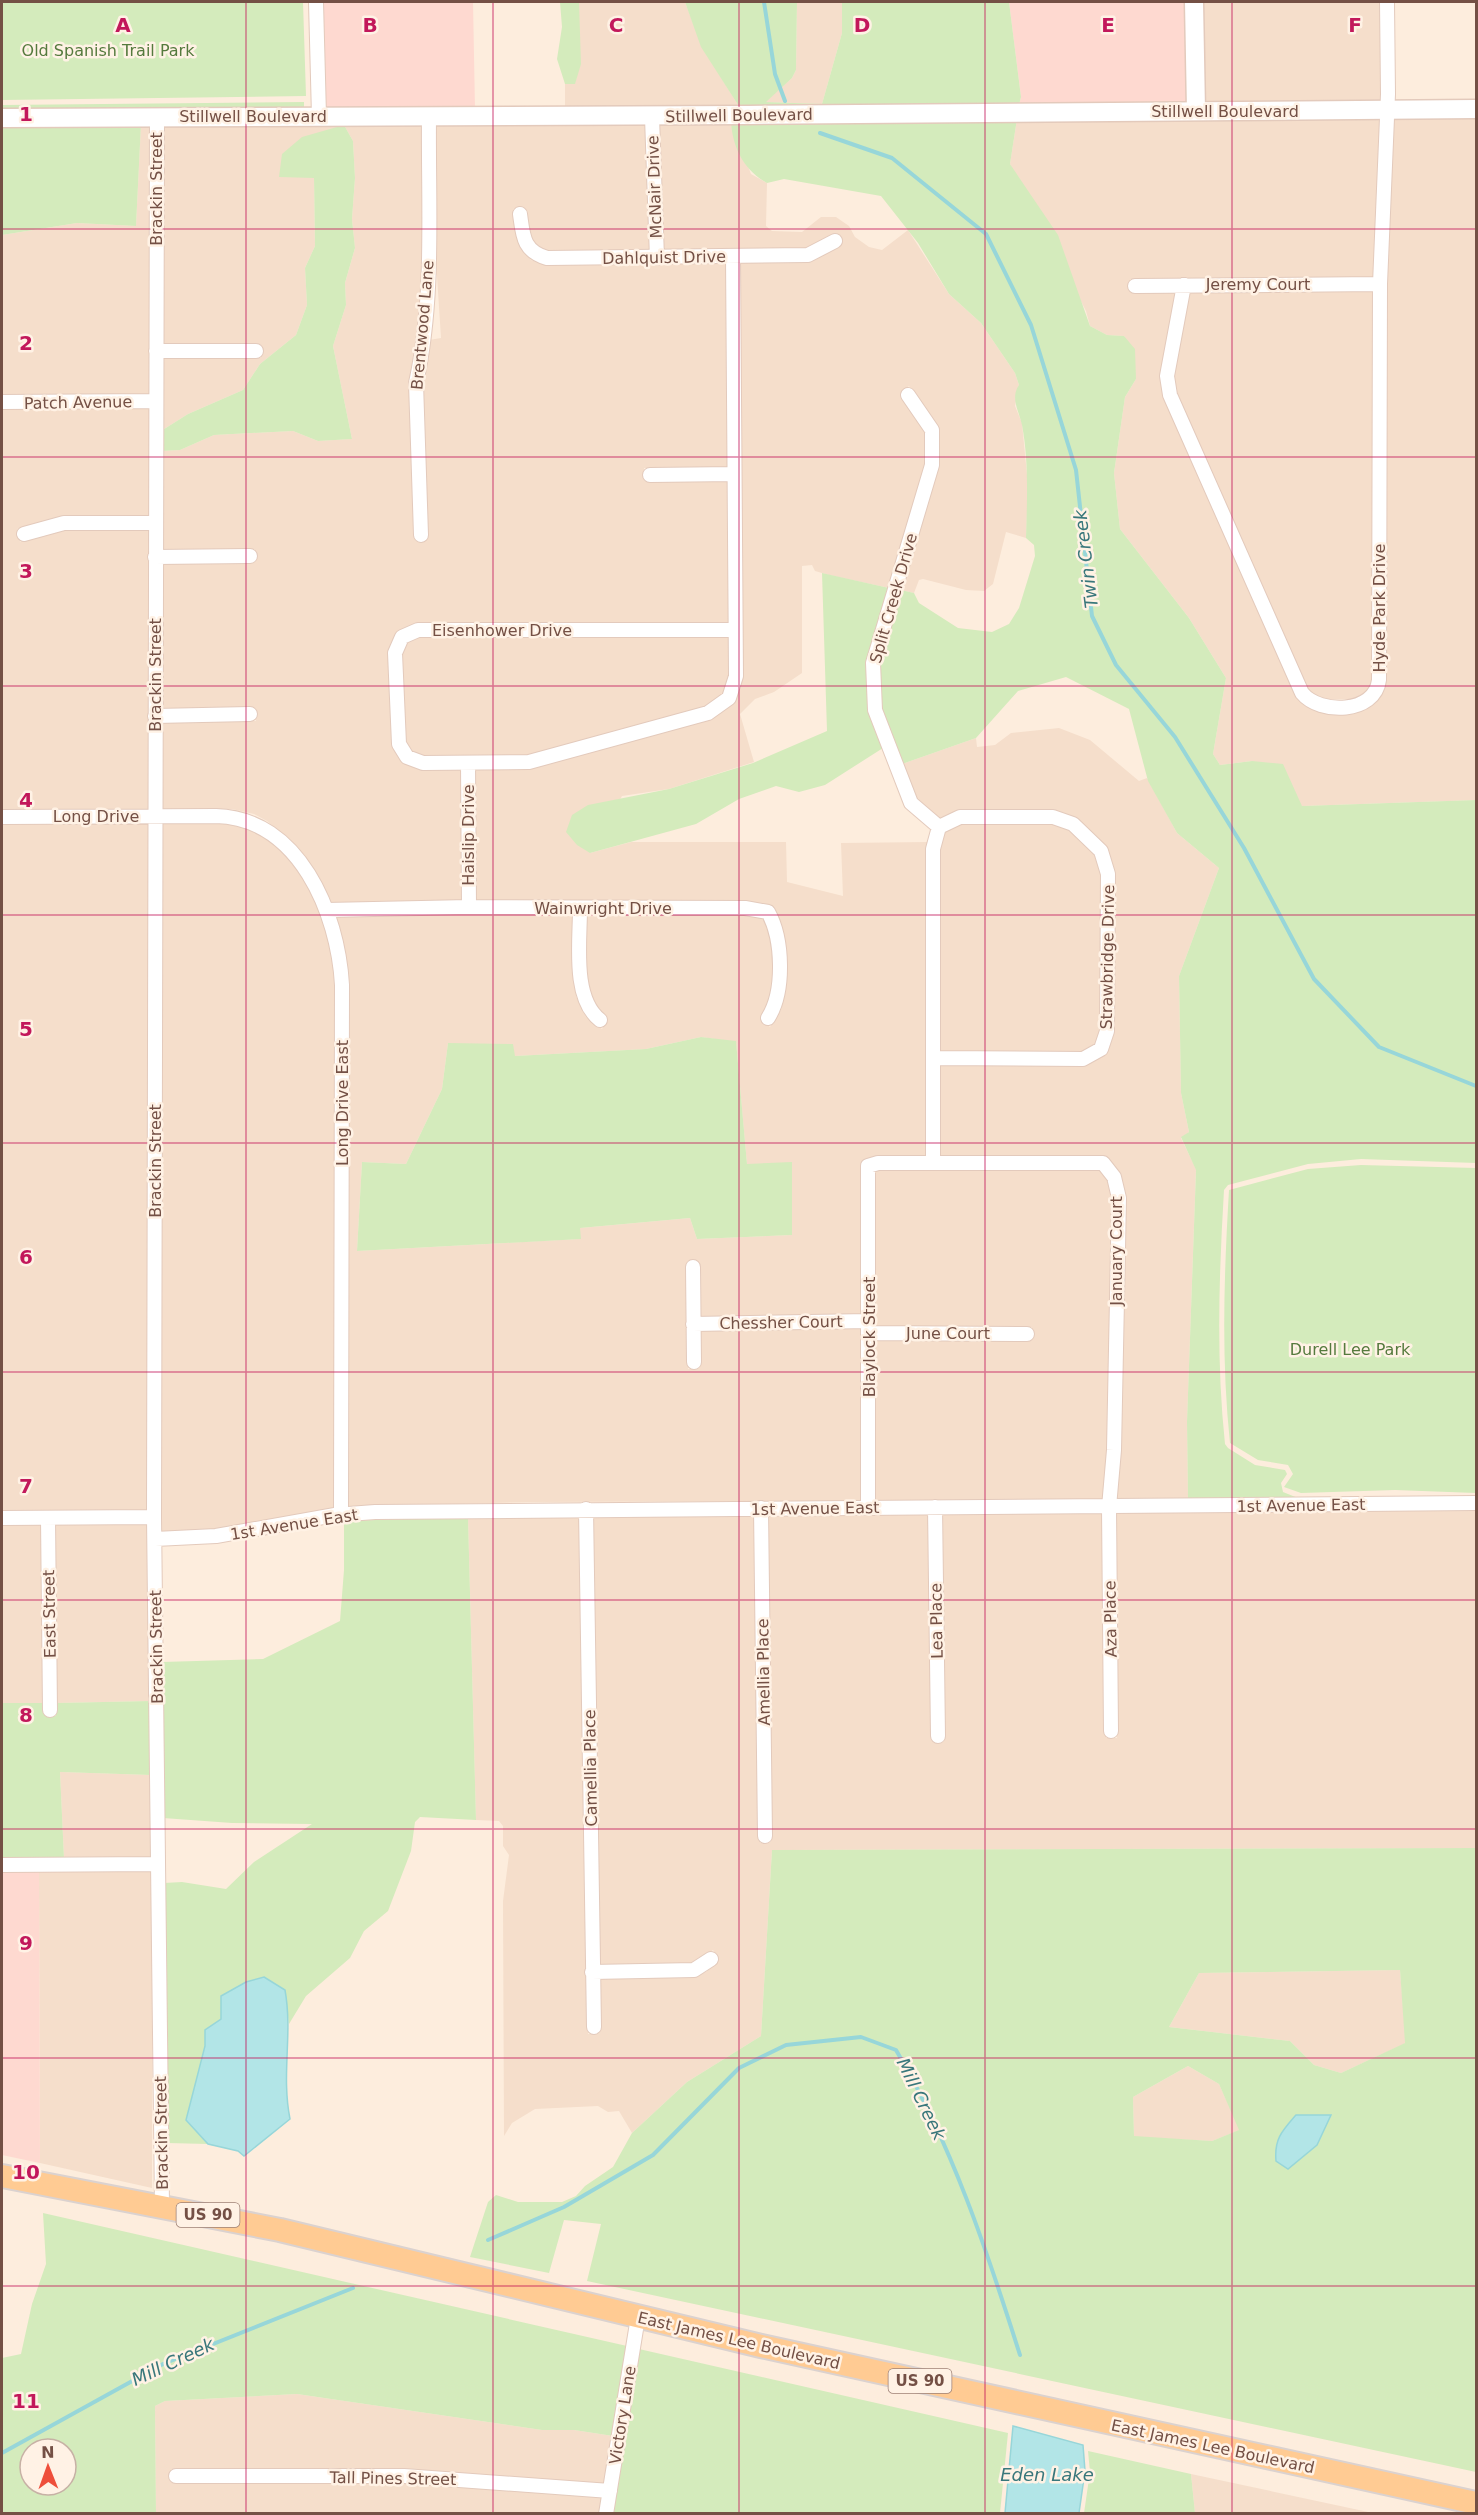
<svg xmlns="http://www.w3.org/2000/svg" width="1478" height="2515" viewBox="0 0 1478 2515" font-family="'DejaVu Sans',sans-serif">
<rect width="100%" height="100%" fill="#fdeddd"/>
<path fill="#f5decb" fill-rule="evenodd" d="M 579,2 L 685,2 L 702,47 L 740,108 L 565,110 L 565,84 L 575,83 Z
M 797,2 L 842,2 L 842,33 L 822,104 L 765,102 L 792,78 L 796,70 Z
M 1200,2 L 1381,2 L 1381,103 L 1201,104 Z
M 1476,116 L 1476,800 L 1302,806 L 1252,761 L 1220,765 L 1213,754 L 1226,678 L 1189,618 L 1120,529 L 1114,473 L 1125,397 L 1136,379 L 1124,336 L 1107,335 L 1090,326 L 1086,311 L 1010,164 L 1017,119 L 1380,117 L 1375,277 L 1130,279 L 1130,292 L 1177,292 L 1161,375 L 1164,397 L 1297,696 L 1305,706 L 1322,713 L 1365,710 L 1379,699 L 1384,686 L 1386,284 L 1392,117 Z
M 423,122 L 422,290 L 410,383 L 415,541 L 426,541 L 421,384 L 429,340 L 441,338 L 437,276 L 434,269 L 435,122 L 646,124 L 651,251 L 547,252 L 537,249 L 529,239 L 524,207 L 513,209 L 518,243 L 531,260 L 547,265 L 727,263 L 728,467 L 644,468 L 644,481 L 728,481 L 730,623 L 418,624 L 400,631 L 395,748 L 462,769 L 463,900 L 329,903 L 315,873 L 293,843 L 267,821 L 254,814 L 232,809 L 160,810 L 160,722 L 256,721 L 256,708 L 160,709 L 161,563 L 256,562 L 255,549 L 160,550 L 161,451 L 180,450 L 214,435 L 293,431 L 318,441 L 352,439 L 333,346 L 346,305 L 345,283 L 355,248 L 352,219 L 355,178 L 353,141 L 344,125 L 314,177 L 315,246 L 305,268 L 307,305 L 296,335 L 260,364 L 243,390 L 188,414 L 161,431 L 161,357 L 261,358 L 262,345 L 161,343 L 163,123 Z
M 731,122 L 751,174 L 767,183 L 766,226 L 772,231 L 802,232 L 821,217 L 836,217 L 849,226 L 855,237 L 869,247 L 882,250 L 908,230 L 949,294 L 981,323 L 1015,373 L 1019,385 L 1015,406 L 1022,423 L 1028,485 L 1026,538 L 1006,532 L 993,584 L 984,591 L 966,590 L 923,579 L 919,580 L 914,593 L 901,590 L 936,426 L 909,386 L 900,394 L 926,433 L 926,464 L 889,588 L 829,575 L 815,571 L 812,565 L 802,566 L 802,673 L 774,692 L 755,699 L 740,714 L 754,762 L 669,789 L 622,796 L 590,853 L 631,842 L 786,842 L 787,882 L 843,896 L 841,843 L 928,842 L 928,1156 L 878,1156 L 861,1162 L 864,1314 L 699,1317 L 698,1261 L 687,1261 L 688,1369 L 700,1368 L 699,1331 L 864,1327 L 863,1501 L 528,1502 L 346,1507 L 335,916 L 574,915 L 576,996 L 586,1017 L 602,1029 L 608,1018 L 594,1007 L 587,991 L 586,915 L 745,915 L 765,918 L 771,929 L 774,989 L 771,1003 L 760,1019 L 770,1027 L 781,1010 L 786,989 L 782,926 L 769,905 L 745,901 L 474,900 L 474,769 L 530,769 L 709,720 L 732,704 L 739,263 L 808,262 L 842,244 L 837,233 L 807,249 L 662,251 L 658,124 ZM 701,1037 L 736,1042 L 747,1164 L 792,1235 L 697,1239 L 690,1218 L 580,1228 L 580,1239 L 357,1251 L 362,1162 L 406,1164 L 442,1089 L 448,1043 L 515,1056 L 646,1049 Z
M 141,124 L 151,124 L 150,394 L 2,396 L 2,235 L 77,223 L 136,226 Z
M 1374,290 L 1373,683 L 1370,690 L 1356,699 L 1323,699 L 1307,690 L 1175,393 L 1172,377 L 1189,292 Z
M 150,407 L 149,516 L 64,516 L 17,529 L 20,542 L 64,529 L 149,530 L 149,810 L 2,810 L 2,409 Z
M 730,636 L 730,675 L 724,693 L 706,707 L 528,756 L 424,756 L 411,751 L 405,742 L 401,654 L 406,642 L 419,637 Z
M 1059,728 L 1090,740 L 1139,781 L 1147,778 L 1177,833 L 1219,868 L 1179,976 L 1181,1093 L 1189,1132 L 1181,1138 L 1196,1169 L 1187,1422 L 1188,1499 L 1115,1500 L 1125,1198 L 1103,1157 L 939,1156 L 939,1065 L 1083,1066 L 1104,1055 L 1114,874 L 1077,819 L 940,820 L 916,798 L 902,764 L 976,738 L 977,747 L 995,745 L 1011,733 Z
M 216,822 L 250,827 L 279,847 L 305,880 L 320,911 L 334,959 L 335,1508 L 215,1529 L 160,1532 L 160,823 Z
M 2,823 L 149,823 L 149,1510 L 2,1511 Z
M 961,824 L 1052,824 L 1071,830 L 1095,855 L 1102,875 L 1101,1029 L 1097,1044 L 1081,1052 L 939,1052 L 939,850 L 944,832 Z
M 879,1169 L 1100,1170 L 1108,1180 L 1113,1199 L 1108,1450 L 1104,1500 L 874,1500 L 875,1340 L 1033,1340 L 1032,1327 L 875,1326 L 873,1171 Z
M 1476,1510 L 1476,1848 L 772,1850 L 761,2036 L 687,2082 L 632,2133 L 619,2111 L 608,2112 L 598,2106 L 535,2109 L 512,2123 L 504,2136 L 503,1901 L 509,1855 L 503,1846 L 503,1826 L 499,1821 L 476,1820 L 468,1517 L 581,1516 L 588,2034 L 600,2033 L 598,1978 L 694,1976 L 706,1972 L 719,1960 L 713,1950 L 693,1963 L 598,1965 L 592,1516 L 756,1515 L 760,1843 L 771,1842 L 767,1515 L 929,1513 L 933,1742 L 944,1742 L 941,1513 L 1103,1513 L 1106,1738 L 1117,1738 L 1115,1513 Z
M 149,1523 L 150,1701 L 56,1703 L 54,1524 Z
M 43,1524 L 45,1703 L 2,1703 L 2,1525 Z
M 60,1772 L 151,1775 L 152,1858 L 64,1858 Z
M 39,1871 L 152,1871 L 152,2188 L 40,2163 Z
M 1400,1970 L 1406,2043 L 1341,2073 L 1314,2065 L 1290,2041 L 1169,2027 L 1199,1973 Z
M 1188,2066 L 1219,2084 L 1240,2130 L 1212,2141 L 1134,2137 L 1133,2097 Z
M 297,2394 L 542,2430 L 574,2430 L 613,2436 L 605,2484 L 405,2470 L 171,2469 L 170,2482 L 404,2483 L 468,2487 L 603,2497 L 600,2513 L 156,2513 L 155,2406 L 165,2401 Z
M 1191,2474 L 1373,2513 L 1195,2513 Z"/>
<path fill="#fed9d0" d="M 322,2 L 473,2 L 475,109 L 325,109 Z
M 1009,2 L 1188,2 L 1190,105 L 1019,105 L 1021,97 Z
M 2,1871 L 39,1871 L 40,2163 L 2,2155 Z"/>
<path fill="#d4ebbc" fill-rule="evenodd" d="M 2,2 L 303,2 L 306,96 L 2,100 Z
M 560,2 L 579,2 L 581,64 L 575,84 L 565,84 L 557,59 L 562,27 Z
M 685,2 L 797,2 L 796,70 L 792,78 L 766,102 L 822,104 L 842,33 L 842,2 L 1009,2 L 1021,97 L 1019,105 L 740,108 L 701,47 Z
M 304,102 L 304,107 L 2,111 L 2,105 Z
M 1017,119 L 1010,164 L 1058,235 L 1090,326 L 1107,335 L 1124,336 L 1135,349 L 1136,379 L 1125,397 L 1114,473 L 1120,529 L 1189,618 L 1226,678 L 1213,754 L 1220,765 L 1252,761 L 1283,764 L 1302,806 L 1476,800 L 1476,1163 L 1361,1159 L 1308,1164 L 1228,1185 L 1224,1190 C 1219,1275 1216,1359 1225,1444 L 1228,1448 L 1255,1465 L 1285,1470 L 1287,1474 L 1281,1483 L 1283,1492 L 1298,1498 L 1188,1499 L 1187,1422 L 1196,1170 L 1181,1137 L 1189,1132 L 1181,1093 L 1179,976 L 1219,868 L 1177,833 L 1148,781 L 1129,709 L 1066,677 L 1018,691 L 976,738 L 902,764 L 880,708 L 879,664 L 901,590 L 914,593 L 919,603 L 958,628 L 992,632 L 1009,624 L 1019,608 L 1035,556 L 1034,545 L 1026,538 C 1027,500 1029,462 1022,425 C 1019,411 1010,398 1019,385 L 1015,373 L 981,323 L 949,294 L 918,243 L 881,196 L 784,179 L 767,183 C 744,170 733,149 731,122 Z
M 141,124 L 136,226 L 77,223 L 2,235 L 2,125 Z
M 344,125 L 353,141 L 355,178 L 352,219 L 355,248 L 345,283 L 346,305 L 333,346 L 352,439 L 318,441 L 293,431 L 214,435 L 180,450 L 161,451 L 161,431 L 188,414 L 243,390 L 260,364 L 296,335 L 307,305 L 305,268 L 315,246 L 314,178 L 279,177 L 282,154 L 302,137 Z
M 822,573 L 889,588 L 867,663 L 883,748 L 825,785 L 799,792 L 776,786 L 739,799 L 696,824 L 590,853 L 577,845 L 566,832 L 572,815 L 588,805 L 669,789 L 753,763 L 827,731 Z
M 701,1037 L 736,1041 L 747,1164 L 792,1162 L 792,1235 L 697,1239 L 690,1218 L 580,1228 L 581,1239 L 357,1251 L 362,1162 L 406,1164 L 442,1089 L 448,1043 L 513,1044 L 515,1056 L 646,1049 Z
M 1361,1165 L 1476,1168 L 1476,1493 L 1395,1490 L 1301,1493 L 1284,1487 L 1293,1474 L 1288,1465 L 1258,1460 L 1230,1443 C 1221,1358 1224,1275 1229,1190 L 1308,1169 Z
M 468,1517 L 476,1820 L 420,1817 L 415,1822 L 411,1851 L 388,1911 L 364,1931 L 350,1958 L 306,1996 L 289,2024 L 285,1990 L 221,2019 L 205,2030 L 205,2046 L 187,2120 L 208,2144 L 167,2143 L 164,1883 L 182,1882 L 226,1889 L 254,1862 L 312,1824 L 232,1823 L 163,1818 L 162,1662 L 263,1659 L 340,1621 L 344,1570 L 344,1521 Z
M 150,1701 L 151,1775 L 60,1772 L 64,1858 L 2,1858 L 2,1703 L 45,1703 L 45,1716 L 56,1716 L 56,1703 Z
M 1476,1848 L 1476,2472 L 587,2281 L 601,2224 L 564,2220 L 549,2273 L 470,2257 L 488,2202 L 496,2195 L 518,2202 L 562,2202 L 576,2196 L 585,2186 L 613,2167 L 632,2133 L 687,2082 L 761,2036 L 772,1850 ZM 1400,1970 L 1405,2043 L 1341,2073 L 1314,2065 L 1290,2041 L 1169,2027 L 1199,1973 ZM 1188,2066 L 1219,2084 L 1239,2130 L 1212,2141 L 1134,2136 L 1133,2097 ZM 1330,2115 L 1317,2145 L 1288,2169 Z
M 43,2213 L 627,2346 L 613,2436 L 574,2430 L 542,2430 L 297,2394 L 165,2401 L 155,2406 L 156,2514 L 2,2513 L 2,2358 L 21,2354 L 32,2304 L 46,2264 ZM 30,2449 L 66,2449 L 66,2485 L 30,2485 Z
M 639,2349 L 1008,2433 L 1000,2513 L 612,2514 Z
M 1088,2451 L 1191,2474 L 1195,2513 L 1084,2513 L 1090,2472 Z"/>
<path fill="#b2e5e7" stroke="#97d6d9" stroke-width="1.5" d="M 264,1977 L 285,1990 C 293,2035 281,2073 290,2119 L 244,2156 L 238,2151 L 208,2144 L 186,2120 L 205,2046 L 205,2030 L 221,2019 L 221,1996 L 246,1982 Z
M 1296,2115 L 1331,2115 L 1317,2145 L 1288,2169 L 1276,2161 C 1274,2139 1282,2131 1296,2115 Z
M 1013,2426 L 1083,2445 L 1085,2471 L 1079,2513 L 1005,2513 Z"/>
<g fill="none" stroke-linecap="round" stroke-linejoin="round">
<path stroke="#97d6d9" stroke-width="4" d="M 764,2 L 775,74 L 785,101
M 820,133 L 892,158 L 986,234 L 1031,325 L 1076,470 L 1092,616 L 1116,665 L 1175,737 L 1244,848 L 1314,979 L 1379,1047 L 1476,1086
M 488,2240 L 564,2207 L 653,2155 L 739,2068 L 786,2045 L 861,2037 L 896,2050 C 952,2145 987,2251 1020,2355
M 2,2453 L 163,2364 L 353,2288"/>
<defs>
<path id="minor" d="M 316,2 L 319,116
M 157,117 L 154,1517 L 162,2205
M 652,117 L 657,258
M 520,214 C 523,236 523,251 547,258 L 808,255 L 835,241
M 733,256 L 736,676 L 729,698 L 708,713 L 529,762 L 423,763 L 407,757 L 399,744 L 395,653 L 402,637 L 418,630 L 735,630
M 1184,285 L 1167,376 L 1170,395 L 1302,693 C 1320,715 1375,714 1379,680 L 1380,284 L 1388,94 L 1387,2
M 1135,286 L 1380,284
M 156,351 L 256,351
M 908,395 L 932,430 L 932,465 L 873,663 L 875,710 L 911,803 L 939,827
M 2,402 L 155,401
M 650,475 L 734,474
M 24,534 L 64,523 L 154,523
M 421,535 L 416,383 C 435,296 428,205 429,116
M 155,557 L 250,556
M 155,716 L 250,714
M 468,763 L 469,907
M 2,817 L 216,816 C 299,818 338,913 342,985 L 341,1514
M 580,909 C 580,942 572,998 600,1020
M 326,910 L 469,907 L 745,908 L 768,912 C 783,939 785,991 768,1018
M 933,1058 L 1083,1059 L 1101,1049 L 1107,1031 L 1108,874 L 1101,851 L 1073,824 L 1053,817 L 960,817 L 939,827 L 933,849 L 933,1163
M 693,1267 L 694,1362
M 693,1324 L 869,1321
M 870,1333 L 1027,1334
M 868,1507 L 868,1166 L 878,1163 L 1103,1163 L 1114,1177 L 1119,1198 L 1114,1450 L 1109,1507 L 1111,1731
M 935,1507 L 938,1736
M 761,1508 L 765,1836
M 586,1509 L 594,2027
M 2,1518 L 154,1517
M 48,1518 L 50,1710
M 155,1539 L 216,1536 L 335,1515 L 375,1512 L 1476,1503
M 2,1865 L 158,1864
M 592,1972 L 694,1970 L 711,1959
M 176,2476 L 404,2476 L 610,2491
M 606,2514 L 638,2317"/>
<path id="tertiary" d="M 1194,2 L 1196,111
M 2,118 C 493,117 985,114 1476,109"/>
<path id="primary" d="M 2,2176 L 280,2230 L 761,2346 L 1476,2503"/>
</defs>
<use href="#minor" stroke="#e3cabc" stroke-width="16"/>
<use href="#tertiary" stroke="#e3cabc" stroke-width="21"/>
<use href="#primary" stroke="#dbd2cf" stroke-width="26"/>
<use href="#minor" stroke="#fff" stroke-width="14"/>
<use href="#tertiary" stroke="#fff" stroke-width="18"/>
<use href="#primary" stroke="#ffcb93" stroke-width="22"/>
</g>
<path fill="none" stroke="#c2185b" stroke-width="1.5" stroke-opacity="0.55" d="M 246,2 L 246,2514M 493,2 L 493,2514M 739,2 L 739,2514M 985,2 L 985,2514M 1232,2 L 1232,2514M 2,229 L 1476,229M 2,457 L 1476,457M 2,686 L 1476,686M 2,915 L 1476,915M 2,1143 L 1476,1143M 2,1372 L 1476,1372M 2,1600 L 1476,1600M 2,1829 L 1476,1829M 2,2058 L 1476,2058M 2,2286 L 1476,2286"/>
<g text-anchor="middle" stroke-width="5" stroke-linejoin="round" paint-order="stroke">
<g fill="#fff2e5" stroke="#9e8175" stroke-width="1.5">
<rect x="176.5" y="2203" width="63" height="24" rx="4.5"/>
<rect x="888.5" y="2369" width="63" height="24" rx="4.5"/>
</g>
<g font-size="15" font-weight="bold" fill="#745045">
<text x="208" y="2220">US 90</text>
<text x="920" y="2386">US 90</text>
</g>
<g font-size="16" fill="#557a3d" stroke="#fff2e5">
<text x="108" y="56">Old Spanish Trail Park</text>
<text x="1350" y="1355">Durell Lee Park</text>
</g>
<g font-size="16" fill="#745045" stroke="#fff2e5">
<text x="1225" y="117">Stillwell Boulevard</text>
<text transform="translate(739 115) rotate(-1)" y="6">Stillwell Boulevard</text>
<text x="253" y="122">Stillwell Boulevard</text>
<text transform="translate(654 187) rotate(-92)" y="6">McNair Drive</text>
<text transform="translate(156 189) rotate(-90)" y="6">Brackin Street</text>
<text transform="translate(664 257) rotate(-1)" y="6">Dahlquist Drive</text>
<text x="1258" y="290">Jeremy Court</text>
<text transform="translate(422 325) rotate(-85)" y="6">Brentwood Lane</text>
<text transform="translate(78 402) rotate(-1)" y="6">Patch Avenue</text>
<text transform="translate(893 598) rotate(-74)" y="6">Split Creek Drive</text>
<text transform="translate(1379 608) rotate(-90)" y="6">Hyde Park Drive</text>
<text x="502" y="636">Eisenhower Drive</text>
<text transform="translate(155 675) rotate(-90)" y="6">Brackin Street</text>
<text x="96" y="822">Long Drive</text>
<text transform="translate(468 835) rotate(-90)" y="6">Haislip Drive</text>
<text x="603" y="914">Wainwright Drive</text>
<text transform="translate(1107 957) rotate(-89)" y="6">Strawbridge Drive</text>
<text transform="translate(342 1103) rotate(-90)" y="6">Long Drive East</text>
<text transform="translate(155 1161) rotate(-90)" y="6">Brackin Street</text>
<text transform="translate(1116 1251) rotate(-90)" y="6">January Court</text>
<text transform="translate(781 1322) rotate(-1)" y="6">Chessher Court</text>
<text x="948" y="1339">June Court</text>
<text transform="translate(869 1337) rotate(-90)" y="6">Blaylock Street</text>
<text transform="translate(1301 1505) rotate(-1)" y="6">1st Avenue East</text>
<text transform="translate(815 1508) rotate(-1)" y="6">1st Avenue East</text>
<text transform="translate(294 1524) rotate(-9)" y="6">1st Avenue East</text>
<text transform="translate(49 1614) rotate(-91)" y="6">East Street</text>
<text transform="translate(1110 1619) rotate(-91)" y="6">Aza Place</text>
<text transform="translate(936 1621) rotate(-91)" y="6">Lea Place</text>
<text transform="translate(156 1647) rotate(-91)" y="6">Brackin Street</text>
<text transform="translate(763 1672) rotate(-91)" y="6">Amellia Place</text>
<text transform="translate(590 1768) rotate(-91)" y="6">Camellia Place</text>
<text transform="translate(161 2133) rotate(-91)" y="6">Brackin Street</text>
<text transform="translate(739 2340) rotate(13)" y="6">East James Lee Boulevard</text>
<text transform="translate(622 2415) rotate(-81)" y="6">Victory Lane</text>
<text transform="translate(1213 2446) rotate(12)" y="6">East James Lee Boulevard</text>
<text transform="translate(393 2478) rotate(1)" y="6">Tall Pines Street</text>
</g>
<g font-size="18" font-style="italic" fill="#39777b" stroke="#fff2e5">
<text transform="translate(1086 559) rotate(-97)" y="6">Twin Creek</text>
<text transform="translate(921 2099) rotate(64)" y="6">Mill Creek</text>
<text transform="translate(173 2362) rotate(-25)" y="6">Mill Creek</text>
<text x="1047" y="2481">Eden Lake</text>
</g>
</g>
<g font-size="20" text-anchor="middle" font-weight="bold" fill="#c2185b" stroke="#fff2e5" stroke-width="5" stroke-linejoin="round" paint-order="stroke">
<text x="123" y="32">A</text>
<text x="370" y="32">B</text>
<text x="616" y="32">C</text>
<text x="862" y="32">D</text>
<text x="1108" y="32">E</text>
<text x="1355" y="32">F</text>
<text x="26" y="121">1</text>
<text x="26" y="350">2</text>
<text x="26" y="578">3</text>
<text x="26" y="807">4</text>
<text x="26" y="1036">5</text>
<text x="26" y="1264">6</text>
<text x="26" y="1493">7</text>
<text x="26" y="1722">8</text>
<text x="26" y="1950">9</text>
<text x="26" y="2179">10</text>
<text x="26" y="2408">11</text>
</g>
<rect width="1478" height="2515" fill="none" stroke="#745045" stroke-width="6"/>
<g transform="translate(48 2467) rotate(359)"><circle r="28" fill="#fff2e5" stroke="#c7b1a5" stroke-width="1.5"/>
<path d="M0-4.5L10 22L0 15L-10 22Z" fill="#ee4f3b"/>
<text y="-9" font-size="16" font-weight="bold" text-anchor="middle" fill="#745045">N</text>
</g>
</svg>
